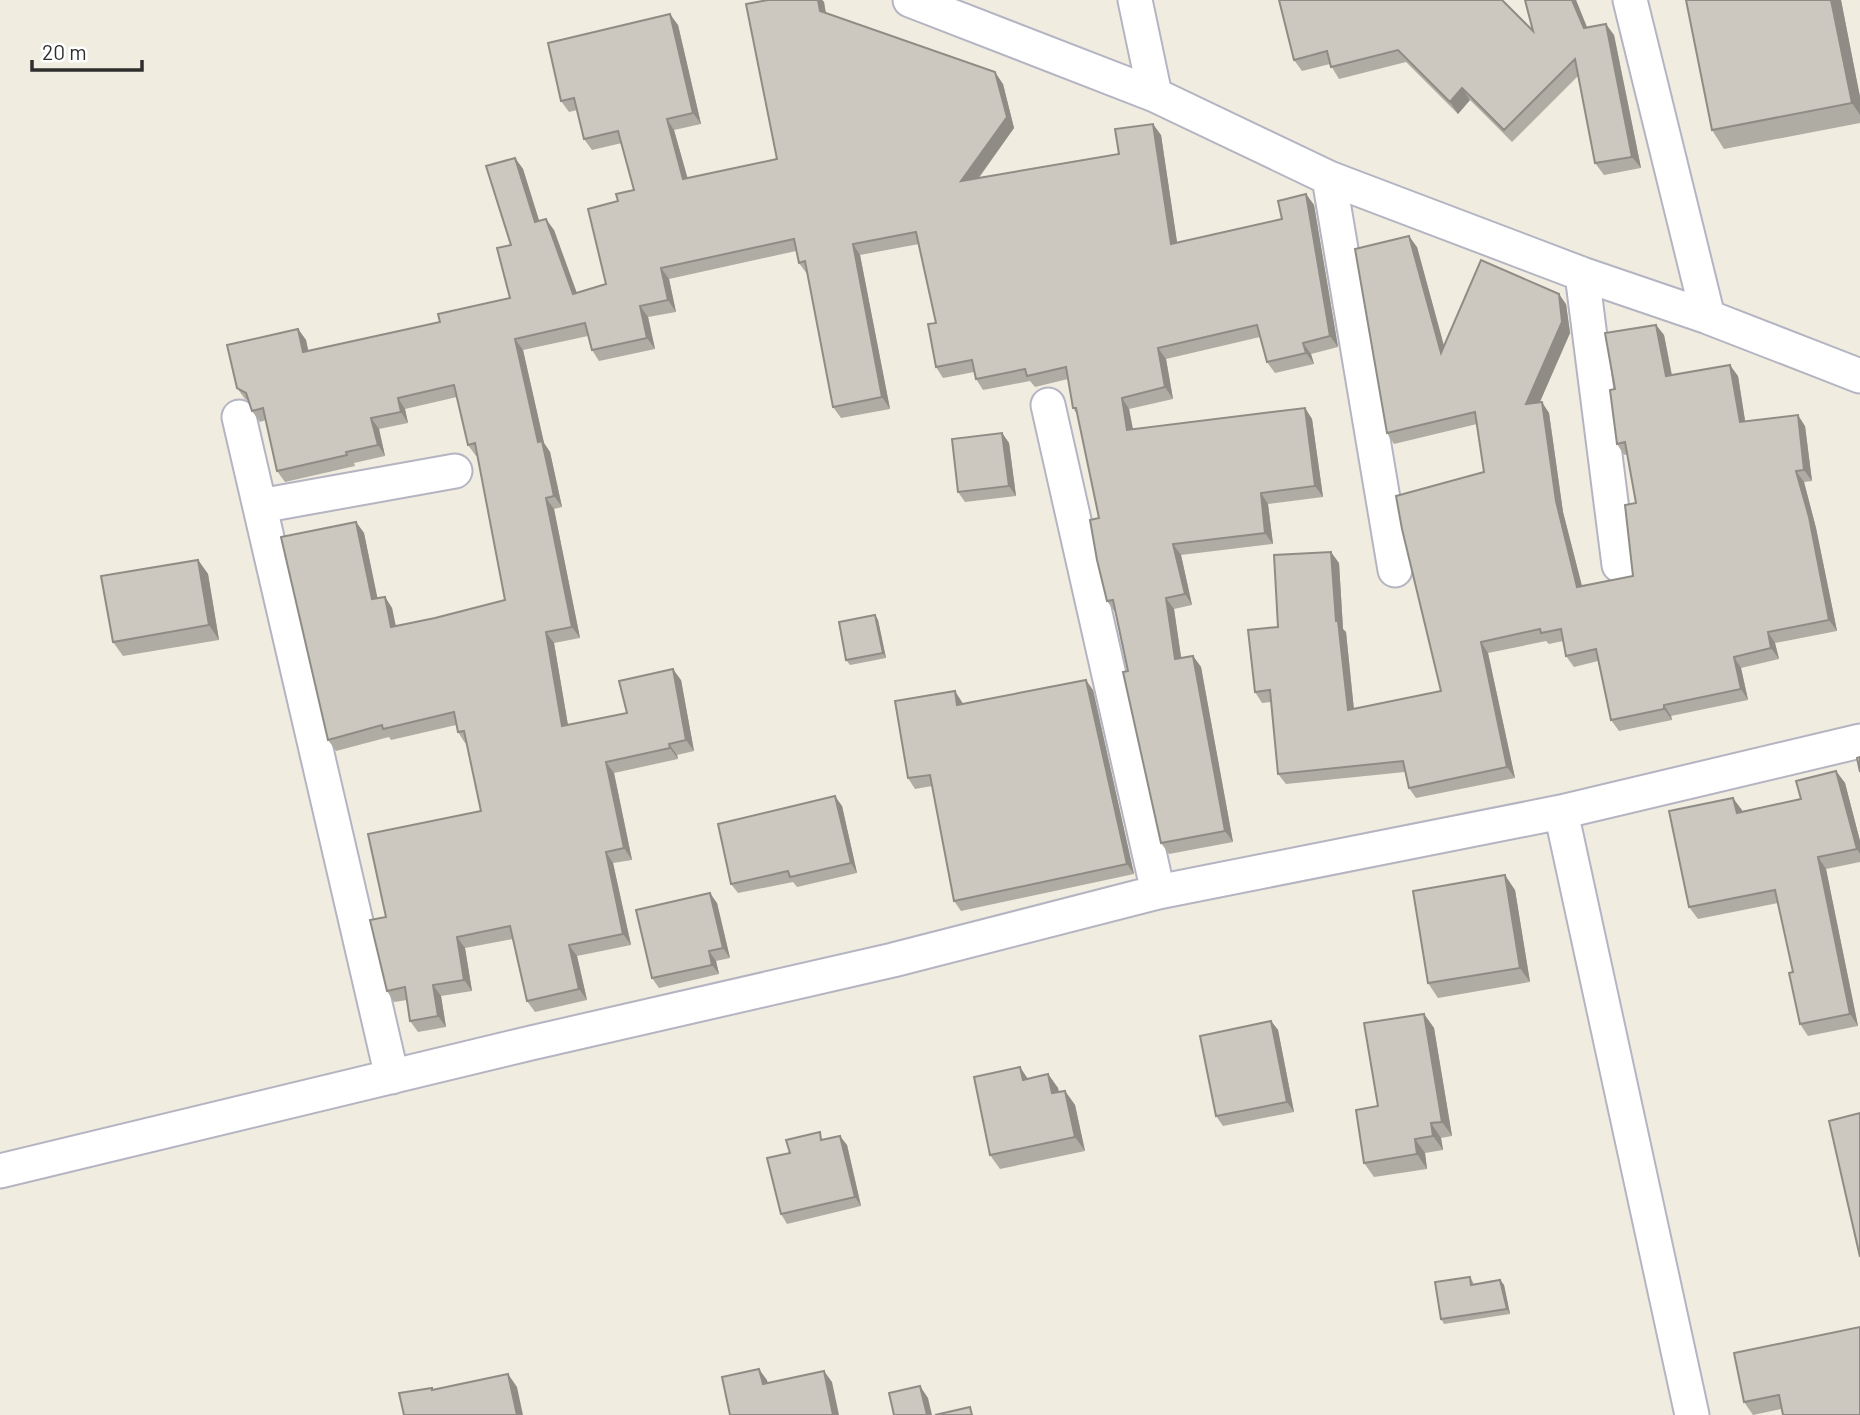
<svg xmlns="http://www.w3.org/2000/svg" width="1860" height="1415" viewBox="0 0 1860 1415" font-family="Barlow,sans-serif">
<rect width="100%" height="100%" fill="#f0ece0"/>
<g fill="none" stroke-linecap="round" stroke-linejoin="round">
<defs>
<path id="minor" d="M 910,0 L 1155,95 L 1329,178 L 1582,274 L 1708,317 L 1860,376
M 1135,0 L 1155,95
M 1630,0 L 1708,317
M 1329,178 L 1395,570
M 1582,274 L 1619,565
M 1048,405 L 1158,892
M 239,417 L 392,1077
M 260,506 L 455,471
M 1561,812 L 1692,1415
M 0,1171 L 531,1043 L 893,960 L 1158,892 L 1561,812 L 1860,741"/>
</defs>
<use href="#minor" stroke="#b4b4c2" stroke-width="37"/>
<use href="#minor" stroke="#fff" stroke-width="33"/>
</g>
<path fill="#afaca4" d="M 768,0 L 822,0 L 824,2 L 826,13 L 1003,84 L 1014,128 L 979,178 L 1119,154 L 1161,135 L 1177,243 L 1282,219 L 1306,194 L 1314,205 L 1338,347 L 1311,354 L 1314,364 L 1275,373 L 1267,362 L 1260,337 L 1166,359 L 1173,399 L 1129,409 L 1133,429 L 1305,408 L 1312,419 L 1323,497 L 1268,504 L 1273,544 L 1181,555 L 1192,605 L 1174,609 L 1181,658 L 1193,656 L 1201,667 L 1233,842 L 1169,854 L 1161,843 L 1128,671 L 1115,612 L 1107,601 L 1099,518 L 1077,414 L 1073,408 L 1068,379 L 1035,387 L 1030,381 L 983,390 L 976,379 L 974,372 L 943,378 L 936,367 L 936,323 L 919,244 L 860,255 L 890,409 L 841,418 L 833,407 L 807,274 L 799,263 L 796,251 L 669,279 L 676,312 L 648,317 L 655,349 L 599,361 L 592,350 L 588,336 L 523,350 L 544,443 L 550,452 L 562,507 L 554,509 L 580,638 L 554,643 L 568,725 L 627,713 L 681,680 L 694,751 L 677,755 L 678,759 L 614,773 L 632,860 L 613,863 L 631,945 L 577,956 L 587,1000 L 535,1012 L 527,1001 L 513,939 L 465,948 L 472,991 L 441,996 L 446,1027 L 418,1032 L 410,1021 L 407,1000 L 394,1002 L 387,991 L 386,917 L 481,811 L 467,743 L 465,743 L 458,732 L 456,725 L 391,740 L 389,737 L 336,751 L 328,740 L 356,522 L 364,533 L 377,598 L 385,597 L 392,608 L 396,626 L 435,618 L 505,600 L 477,456 L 476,456 L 468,445 L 457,397 L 405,409 L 408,423 L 379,429 L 385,456 L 354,463 L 355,466 L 285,482 L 277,471 L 266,420 L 260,422 L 252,411 L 249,401 L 245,399 L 237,388 L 298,329 L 306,340 L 308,351 L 440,322 L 510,298 L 511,245 L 515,158 L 523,169 L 539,221 L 554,230 L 577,293 L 606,284 L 618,201 L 634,190 L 622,143 L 592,150 L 584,139 L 577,110 L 569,112 L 561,101 L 678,25 L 701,124 L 674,130 L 687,178 L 777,159 Z
M 1279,0 L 1533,31 L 1525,0 L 1576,0 L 1587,27 L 1614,35 L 1641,168 L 1604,175 L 1595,163 L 1578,76 L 1512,142 L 1470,100 L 1458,114 L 1406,62 L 1339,79 L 1330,64 L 1302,71 L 1294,60 Z
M 1686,0 L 1841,0 L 1860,97 L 1860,123 L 1724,149 L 1712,130 Z
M 1417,247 L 1444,347 L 1566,304 L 1570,333 L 1540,402 L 1549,413 L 1563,512 L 1582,586 L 1633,576 L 1636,503 L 1627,454 L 1624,455 L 1617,444 L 1615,389 L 1656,325 L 1664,335 L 1672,375 L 1738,376 L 1745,421 L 1805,426 L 1812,481 L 1804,482 L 1816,528 L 1837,631 L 1775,643 L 1779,659 L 1741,668 L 1748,700 L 1671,716 L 1672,720 L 1619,731 L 1611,720 L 1598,661 L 1574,667 L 1566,656 L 1563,641 L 1549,644 L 1546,641 L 1488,653 L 1515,778 L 1416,798 L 1409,788 L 1405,772 L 1286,784 L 1278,774 L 1271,702 L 1262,703 L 1255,692 L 1278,627 L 1339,563 L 1343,629 L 1346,632 L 1354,709 L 1441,691 L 1484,472 L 1477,424 L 1394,444 L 1387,433 Z
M 1002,433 L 1009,443 L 1016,496 L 965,502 L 958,492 Z
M 198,560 L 208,574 L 219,640 L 123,656 L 113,642 Z
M 875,615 L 878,620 L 886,658 L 850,665 L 846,660 Z
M 1093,690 L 1134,874 L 961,911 L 954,901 L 932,786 L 915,789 L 908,778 L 962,702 L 963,704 Z
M 1836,771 L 1845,783 L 1860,841 L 1860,862 L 1826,869 L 1858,1026 L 1808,1036 L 1800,1024 L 1793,972 L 1778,903 L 1698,919 L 1689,907 L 1742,810 L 1742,811 L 1801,799 Z
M 842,806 L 857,873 L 797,887 L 793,882 L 738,893 L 731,884 Z
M 1515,890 L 1530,982 L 1438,998 L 1428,983 Z
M 717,903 L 730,958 L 716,961 L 719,974 L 659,988 L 652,978 Z
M 1424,1014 L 1434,1028 L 1452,1136 L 1441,1138 L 1443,1150 L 1425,1153 L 1427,1169 L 1374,1177 L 1364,1163 L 1378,1106 Z
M 1271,1021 L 1278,1030 L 1294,1112 L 1223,1126 L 1216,1116 Z
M 1048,1074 L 1058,1088 L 1059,1092 L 1065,1091 L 1075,1105 L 1085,1151 L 1000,1169 L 990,1155 L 1028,1079 Z
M 825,1139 L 847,1145 L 861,1206 L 787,1224 L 781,1214 L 790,1153 Z
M 1470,1277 L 1473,1282 L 1474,1285 L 1500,1280 L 1504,1285 L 1510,1314 L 1444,1324 L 1441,1319 Z
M 1860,1327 L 1781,1409 L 1753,1415 L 1744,1402 Z"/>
<path fill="#8f8c86" d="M 818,0 L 822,0 L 824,2 L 827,22 L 820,11 Z
M 1572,0 L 1576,0 L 1592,40 L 1584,28 Z
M 1831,0 L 1841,0 L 1860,97 L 1860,115 L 1852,103 Z
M 670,14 L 678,25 L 701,124 L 693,113 Z
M 1606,24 L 1614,35 L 1641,168 L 1632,157 Z
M 995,72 L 1003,84 L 1014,128 L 968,192 L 961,181 Z
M 1462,88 L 1470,100 L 1458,114 L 1450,102 Z
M 667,119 L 674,130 L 691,190 L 683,179 Z
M 1153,124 L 1161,135 L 1179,255 L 1171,244 Z
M 515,158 L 523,169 L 543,233 L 535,222 Z
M 1306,194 L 1314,205 L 1338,347 L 1330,336 Z
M 546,219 L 554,230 L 581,305 L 573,294 Z
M 1409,236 L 1417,247 L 1449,364 L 1441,353 Z
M 853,244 L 860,255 L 890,409 L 882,397 Z
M 661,268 L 669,279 L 676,312 L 668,300 Z
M 1559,294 L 1566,304 L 1570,333 L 1534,415 L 1526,404 Z
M 640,306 L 648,317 L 655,349 L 647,338 Z
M 1656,325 L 1664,335 L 1674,387 L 1666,376 Z
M 298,329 L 306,340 L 311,363 L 303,352 Z
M 515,339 L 523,350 L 544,443 L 550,452 L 562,507 L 554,496 L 538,442 Z
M 1303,343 L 1311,354 L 1314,364 L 1306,353 Z
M 1158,348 L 1166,359 L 1173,399 L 1165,387 Z
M 1730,365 L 1738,376 L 1747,433 L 1740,422 Z
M 398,398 L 405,409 L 408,423 L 401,412 Z
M 1122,398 L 1129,409 L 1135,441 L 1127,430 Z
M 1542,402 L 1549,413 L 1563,512 L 1585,598 L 1577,587 L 1556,501 Z
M 1305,408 L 1312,419 L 1323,497 L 1315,486 Z
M 1798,415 L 1805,426 L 1812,481 L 1804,470 Z
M 371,418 L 379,429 L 385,456 L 378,445 Z
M 1002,433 L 1009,443 L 1016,496 L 1009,486 Z
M 1796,471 L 1804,482 L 1816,528 L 1837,631 L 1829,620 Z
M 1261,493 L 1268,504 L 1273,544 L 1265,533 Z
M 546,498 L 554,509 L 580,638 L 572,627 Z
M 356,522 L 364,533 L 380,610 L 372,599 Z
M 1173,544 L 1181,555 L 1192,605 L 1185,594 Z
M 1331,552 L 1339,563 L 1343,629 L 1346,632 L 1355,721 L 1348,710 L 1336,621 Z
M 198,560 L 208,574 L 219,640 L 209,625 Z
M 385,597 L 392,608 L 398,638 L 391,627 Z
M 1166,598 L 1174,609 L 1183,670 L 1175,659 Z
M 875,615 L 878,620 L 886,658 L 883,653 Z
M 546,632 L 554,643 L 570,737 L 562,726 Z
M 1768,632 L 1775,643 L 1779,659 L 1771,648 Z
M 1481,642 L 1488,653 L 1515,778 L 1507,767 Z
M 1193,656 L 1201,667 L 1233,842 L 1225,831 Z
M 1734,657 L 1741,668 L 1748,700 L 1741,689 Z
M 673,669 L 681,680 L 694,751 L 686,740 Z
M 1086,680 L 1093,690 L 1134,874 L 1127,864 Z
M 955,691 L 962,702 L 965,715 L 957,705 Z
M 1664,705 L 1671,716 L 1672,720 L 1664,709 Z
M 669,744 L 677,755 L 678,759 L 670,748 Z
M 606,762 L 614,773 L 632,860 L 624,848 Z
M 1836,771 L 1845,783 L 1860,841 L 1860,854 L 1857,849 Z
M 835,796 L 842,806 L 857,873 L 851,863 Z
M 1733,798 L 1742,810 L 1745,825 L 1737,813 Z
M 606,852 L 613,863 L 631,945 L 623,934 Z
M 1818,857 L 1826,869 L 1858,1026 L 1850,1014 Z
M 1505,875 L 1515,890 L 1530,982 L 1520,968 Z
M 710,893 L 717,903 L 730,958 L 723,948 Z
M 457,937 L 465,948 L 472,991 L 464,980 Z
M 569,945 L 577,956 L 587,1000 L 579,989 Z
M 709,951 L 716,961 L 719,974 L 712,965 Z
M 433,985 L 441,996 L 446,1027 L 438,1016 Z
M 1424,1014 L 1434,1028 L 1452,1136 L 1442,1122 Z
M 1271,1021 L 1278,1030 L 1294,1112 L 1287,1102 Z
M 1020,1067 L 1030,1082 L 1023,1080 Z
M 1048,1074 L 1058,1088 L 1062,1108 L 1052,1093 Z
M 1065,1091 L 1075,1105 L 1085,1151 L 1075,1137 Z
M 1431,1123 L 1441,1138 L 1443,1150 L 1433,1136 Z
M 840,1136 L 847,1145 L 861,1206 L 855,1197 Z
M 1415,1139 L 1425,1153 L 1427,1169 L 1417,1154 Z
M 1500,1280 L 1504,1285 L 1510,1314 L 1507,1309 Z
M 759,1369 L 767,1380 L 771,1395 L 763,1384 Z
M 824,1371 L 832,1382 L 839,1415 L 833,1415 Z
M 508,1374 L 517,1387 L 523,1415 L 517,1415 Z
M 920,1386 L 928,1398 L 932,1415 L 927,1415 Z"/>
<path fill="#ccc8bf" stroke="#8f8c86" stroke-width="2" d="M 768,0 L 818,0 L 820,11 L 995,72 L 1007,117 L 961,181 L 1119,154 L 1115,129 L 1153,124 L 1171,244 L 1282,219 L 1278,201 L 1306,194 L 1330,336 L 1303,343 L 1306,353 L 1267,362 L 1257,325 L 1158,348 L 1165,387 L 1122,398 L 1127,430 L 1305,408 L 1315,486 L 1261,493 L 1265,533 L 1173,544 L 1185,594 L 1166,598 L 1175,659 L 1193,656 L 1225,831 L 1161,843 L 1123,672 L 1128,671 L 1113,600 L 1107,601 L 1097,560 L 1090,520 L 1099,518 L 1076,408 L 1073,408 L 1066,367 L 1027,376 L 1025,369 L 976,379 L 972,360 L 936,367 L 928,324 L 936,323 L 916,232 L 853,244 L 882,397 L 833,407 L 805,261 L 799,263 L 794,239 L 661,268 L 668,300 L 640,306 L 647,338 L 592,350 L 585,323 L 515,339 L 538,442 L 542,441 L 554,496 L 546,498 L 572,627 L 546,632 L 562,726 L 627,713 L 619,681 L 673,669 L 686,740 L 669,744 L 670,748 L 606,762 L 624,848 L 606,852 L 623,934 L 569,945 L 579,989 L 527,1001 L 510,926 L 457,937 L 464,980 L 433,985 L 438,1016 L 410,1021 L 405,987 L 387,991 L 370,920 L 386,917 L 368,834 L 481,811 L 464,731 L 458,732 L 454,712 L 383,729 L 382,725 L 328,740 L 281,537 L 356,522 L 372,599 L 385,597 L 391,627 L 435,618 L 505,600 L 475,443 L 468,445 L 454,385 L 398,398 L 401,412 L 371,418 L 378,445 L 346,452 L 347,455 L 277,471 L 263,408 L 252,411 L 246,393 L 237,388 L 227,345 L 298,329 L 303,352 L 440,322 L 438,314 L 510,298 L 497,248 L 511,245 L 486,166 L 515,158 L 535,222 L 546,219 L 573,294 L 606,284 L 588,209 L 618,201 L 616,194 L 634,190 L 618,131 L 584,139 L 574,98 L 561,101 L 548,43 L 670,14 L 693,113 L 667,119 L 683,179 L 777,159 L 746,4 Z
M 1279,0 L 1502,0 L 1533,31 L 1525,0 L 1572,0 L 1584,28 L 1606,24 L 1632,157 L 1595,163 L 1575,59 L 1504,130 L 1462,88 L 1450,102 L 1398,50 L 1331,67 L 1327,51 L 1294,60 Z
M 1686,0 L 1831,0 L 1852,103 L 1712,130 Z
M 1409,236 L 1441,353 L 1481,260 L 1559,294 L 1562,322 L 1526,404 L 1542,402 L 1556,501 L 1577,587 L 1633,576 L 1625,505 L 1636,503 L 1625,442 L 1617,444 L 1610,390 L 1615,389 L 1605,333 L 1656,325 L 1666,376 L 1730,365 L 1740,422 L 1798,415 L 1804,470 L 1796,471 L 1809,517 L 1829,620 L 1768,632 L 1771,648 L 1734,657 L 1741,689 L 1664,705 L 1664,709 L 1611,720 L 1596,649 L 1566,656 L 1561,629 L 1541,633 L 1540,629 L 1481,642 L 1507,767 L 1409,788 L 1403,761 L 1278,774 L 1270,690 L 1255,692 L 1248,630 L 1278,627 L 1274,555 L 1331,552 L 1336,621 L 1338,621 L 1348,710 L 1441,691 L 1402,529 L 1396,496 L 1484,472 L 1475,412 L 1387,433 L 1355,249 Z
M 1002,433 L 1009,486 L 958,492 L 952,439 Z
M 198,560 L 209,625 L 113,642 L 101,576 Z
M 875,615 L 883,653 L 846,660 L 839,622 Z
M 1086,680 L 1127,864 L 954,901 L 930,775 L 908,778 L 895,701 L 955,691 L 957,705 Z
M 1860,757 L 1860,772 L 1857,758 Z
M 1836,771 L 1857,849 L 1818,857 L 1850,1014 L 1800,1024 L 1789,973 L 1793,972 L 1775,890 L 1689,907 L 1669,811 L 1733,798 L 1737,813 L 1801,799 L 1796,781 Z
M 835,796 L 851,863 L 790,877 L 788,871 L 731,884 L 718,824 Z
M 1505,875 L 1520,968 L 1428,983 L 1413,891 Z
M 710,893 L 723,948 L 709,951 L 712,965 L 652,978 L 636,910 Z
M 1424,1014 L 1442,1122 L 1431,1123 L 1433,1136 L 1415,1139 L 1417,1154 L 1364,1163 L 1356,1110 L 1378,1106 L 1364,1023 Z
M 1271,1021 L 1287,1102 L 1216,1116 L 1200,1036 Z
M 1020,1067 L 1023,1080 L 1048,1074 L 1052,1093 L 1065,1091 L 1075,1137 L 990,1155 L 974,1077 Z
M 1860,1113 L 1860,1257 L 1829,1121 Z
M 820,1132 L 821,1140 L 840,1136 L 855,1197 L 781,1214 L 767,1158 L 790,1153 L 786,1140 Z
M 1470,1277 L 1471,1285 L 1500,1280 L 1507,1309 L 1441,1319 L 1435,1282 Z
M 1860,1327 L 1860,1415 L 1783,1415 L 1779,1395 L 1744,1402 L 1734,1353 Z
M 759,1369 L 763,1384 L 824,1371 L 833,1415 L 730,1415 L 722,1377 Z
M 508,1374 L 517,1415 L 404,1415 L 399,1393 L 432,1388 L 432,1390 Z
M 920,1386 L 927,1415 L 894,1415 L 889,1393 Z
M 970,1407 L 972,1415 L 935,1415 Z"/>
<path d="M32 60v10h110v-10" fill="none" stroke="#2e2e2e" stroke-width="3.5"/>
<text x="42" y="60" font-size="21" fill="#2e2e2e" stroke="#ffffff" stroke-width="5" paint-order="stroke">20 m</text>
</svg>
